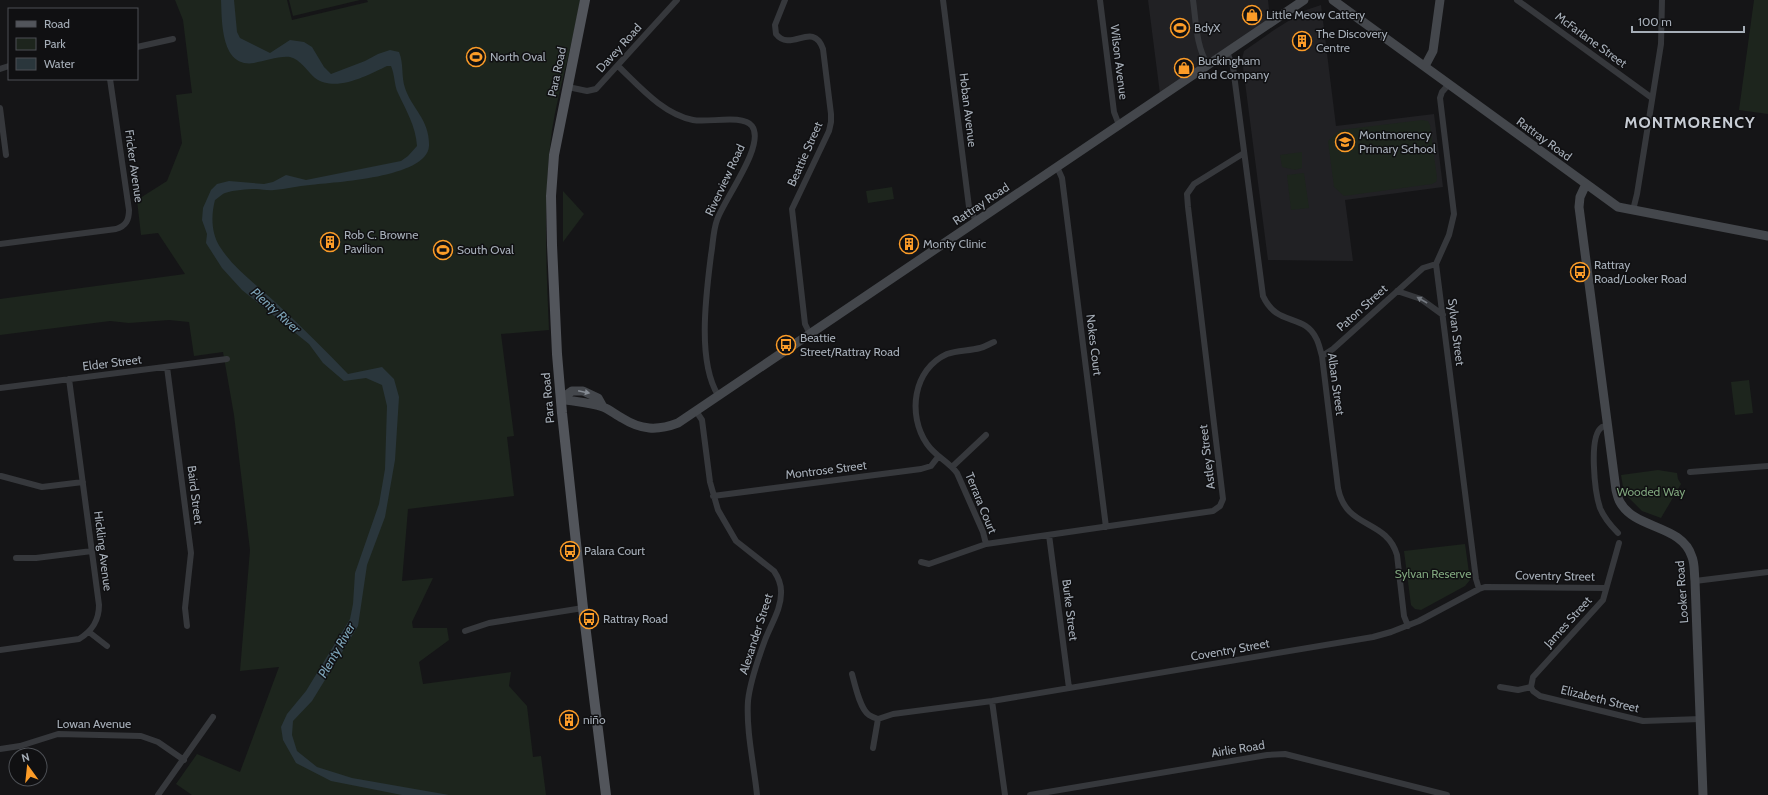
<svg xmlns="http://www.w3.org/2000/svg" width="1768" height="795" viewBox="0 0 1768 795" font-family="Cabin,sans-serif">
<rect width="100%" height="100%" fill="#151517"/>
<path fill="#212124" d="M 1148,0 L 1268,0 L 1270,18 L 1160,94 Z
M 1321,5 L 1336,126 L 1434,114 L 1443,187 L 1345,200 L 1353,261 L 1268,260 L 1242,59 L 1244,51 L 1274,30 L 1306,10 Z"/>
<path fill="#1d251d" d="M 175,0 L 287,0 L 292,20 L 368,2 L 367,0 L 580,0 C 573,44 559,87 552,130 C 543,198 546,262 549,330 L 501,334 L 514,436 L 507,437 L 514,496 L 408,509 L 402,581 L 433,578 L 412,622 L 413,628 L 447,628 L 449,640 L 419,662 L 423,684 L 511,672 L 509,686 L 527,706 L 533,757 L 541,756 L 546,795 L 192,795 L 176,784 L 197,754 L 240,772 L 279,667 L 240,671 L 250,550 L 234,415 L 223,352 L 194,356 L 189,322 L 169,320 L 129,323 L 110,321 L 0,335 L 0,299 L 185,274 L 158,233 L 141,235 L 137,200 L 167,181 L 182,143 L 176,95 L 192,93 L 183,20 Z
M 289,0 L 360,0 L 293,16 Z
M 1754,0 L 1768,0 L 1768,114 L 1739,110 Z
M 1422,120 L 1428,121 L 1430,125 L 1437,178 L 1436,182 L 1432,184 L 1344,196 L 1334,187 L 1328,141 L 1340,130 Z
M 1302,152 L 1302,168 L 1295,170 L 1282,167 L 1280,155 Z
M 1304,173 L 1309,208 L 1291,210 L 1287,175 Z
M 892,187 L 894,199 L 868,203 L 866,191 Z
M 563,191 L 584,214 L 563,242 Z
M 1749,380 L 1753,413 L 1735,415 L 1731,382 Z
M 1658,470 L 1677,473 L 1678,479 L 1681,484 L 1661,518 L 1642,511 L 1624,493 L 1621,475 Z
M 1465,544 L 1470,580 L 1465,586 L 1421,610 L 1415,609 L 1411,605 L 1404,551 Z"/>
<path fill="#2a363c" d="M 221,0 L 234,0 L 237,32 L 240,38 L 270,53 L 290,40 L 304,42 L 312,47 L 324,67 L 331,74 L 365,61 L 378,54 L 390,50 L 399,52 C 404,64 401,76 405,88 C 412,109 430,120 429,146 C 427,178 334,182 310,185 C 298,186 286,189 274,190 C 268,191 262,189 256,189 C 247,189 234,190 225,193 C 222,194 218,198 215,200 C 211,215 211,233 220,247 C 234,269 257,285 276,303 C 301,326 325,350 348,374 L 382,367 L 394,379 L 399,397 L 395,460 L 385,517 L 367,565 L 358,626 L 312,701 L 293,721 L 292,735 L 297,751 L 317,767 L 352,778 L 449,795 L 402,795 L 331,781 L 296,763 L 283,740 L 281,727 L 287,714 L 306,691 L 350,619 L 353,604 L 355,573 L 379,504 L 385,469 L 387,406 L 382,385 L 366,378 L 344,381 L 323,363 L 309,344 L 242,290 L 222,268 L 206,243 L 207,234 L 202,220 L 203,208 L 211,190 L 217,184 L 229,181 L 264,184 L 273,182 L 286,175 L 306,180 L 401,161 L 408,156 L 417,146 C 416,127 406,110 398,93 C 394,85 395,75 391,66 L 387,66 C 368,75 336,93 315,78 C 308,72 300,59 290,57 C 278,56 265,61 254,63 C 221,68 222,22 221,0 Z"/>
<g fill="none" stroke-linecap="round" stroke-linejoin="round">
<path stroke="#36383c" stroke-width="6" d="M 785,0 L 775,25 L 776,34 C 791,53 813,20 823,49 L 831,114 L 831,122 L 829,131 L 792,209 L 805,324 L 810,334
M 943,0 L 969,207 L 976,221
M 1100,0 L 1114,112 L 1119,125
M 1193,0 C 1196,21 1196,47 1208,65
M 1517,0 L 1652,98
M 137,47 L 173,39
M 1227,52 L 1233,67 L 1263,296 C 1277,327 1304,313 1316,338 C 1319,343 1320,350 1322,356 L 1338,488 C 1346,530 1386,518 1397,555 L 1404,616 L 1408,626
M 618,66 C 640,87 663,114 693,120 C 708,123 743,114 752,126 C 766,145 724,199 717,220 C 713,231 713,244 711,255 C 706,295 697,361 718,395
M 0,69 L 9,66
M 1449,84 L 1442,92 L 1440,98 L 1454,214 L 1449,235 L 1436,264 L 1476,579 L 1479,589
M 568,87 L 587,91 L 596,89 L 677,0
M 0,108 L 6,155
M 1057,167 L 1062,178 L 1106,527
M 1633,210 L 1637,194 L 1661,44 L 1662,0
M 0,244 L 116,229 C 126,226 129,220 129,210 L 110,79
M 1397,291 L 1421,299 L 1443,315
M 1322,356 L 1333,349 L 1423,268 L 1436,264
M 167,367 L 191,553 L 185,608 L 187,626
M 0,388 L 227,359
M 696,411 L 702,420 L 710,482 L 718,510 L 736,541 L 774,571 C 778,577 781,584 781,591 C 782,608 771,624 765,640 C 758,659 750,681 748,701 C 746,731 754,765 757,795
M 1607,426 L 1602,427 C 1588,436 1595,493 1600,508 C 1604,518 1610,525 1618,533
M 952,467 L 986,435
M 1690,472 L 1768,466
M 1,476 L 42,487 L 83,482
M 713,496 L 921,469 L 931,466 L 938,457
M 1049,535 L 1069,688
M 986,544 L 983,532 L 957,473 C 948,461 936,457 927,444 C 907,415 913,369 947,354 C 957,350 969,351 980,348 C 985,347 989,344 994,342
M 16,558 L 36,558 L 92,551
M 921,562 L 929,564 L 986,544 L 1213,511 L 1220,506 L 1223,499 L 1188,207 L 1187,194 L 1194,184 L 1244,153
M 1695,581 L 1768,572
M 465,631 L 489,623 L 583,608
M 89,632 L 107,646
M 0,650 L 79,639 C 92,631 99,621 99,605 L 69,379
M 852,674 C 855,685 860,709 869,715 C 872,717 875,718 878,719
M 1500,687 L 1518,690 L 1531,687
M 1531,687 L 1533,691 L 1540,696 L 1643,721 L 1701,719
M 1531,687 L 1533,677 L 1603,600 L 1619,543
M 992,701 L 1005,795
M 873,748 L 878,719 L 893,714 L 992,701 L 1373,637 L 1391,632 L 1419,621 L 1479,589 L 1485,587 L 1606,588
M 0,749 L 20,746 L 58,734 L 141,736 L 158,742 L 184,760
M 158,795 L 213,717
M 1030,795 L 1267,755 L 1285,754 L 1447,795"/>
<path stroke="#44474c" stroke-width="9" d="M 1333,0 L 1618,207 L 1768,236
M 1425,66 L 1433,51 L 1440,0
M 1586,184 L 1580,197 L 1579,207 L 1616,490 C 1617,494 1618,499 1620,502 C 1635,530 1682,524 1692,557 C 1695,564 1694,573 1695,581 L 1703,795
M 561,399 C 576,402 589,402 603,407 C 609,409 616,415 622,418 C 641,430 657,431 678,423 L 1304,0
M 561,399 L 572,391 L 583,391 L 598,398 L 603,407"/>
<path stroke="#52555b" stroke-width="10" d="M 585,0 L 554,155 L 551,196 L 552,245 L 557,354 L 562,413 L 583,608 L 606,795"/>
</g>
<defs><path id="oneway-solid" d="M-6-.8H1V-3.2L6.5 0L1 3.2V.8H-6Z"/></defs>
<use fill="#747980" href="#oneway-solid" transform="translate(1422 300) rotate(-150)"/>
<use fill="#848a92" href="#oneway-solid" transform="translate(584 392) rotate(12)"/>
<defs>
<symbol id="shop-ring" viewBox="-11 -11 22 22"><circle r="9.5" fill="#101012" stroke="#fc9c28" stroke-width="1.5"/><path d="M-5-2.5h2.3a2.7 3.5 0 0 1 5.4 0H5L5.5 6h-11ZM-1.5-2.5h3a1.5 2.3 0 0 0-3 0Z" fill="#fc9c28"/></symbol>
<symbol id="stadium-ring" viewBox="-11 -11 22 22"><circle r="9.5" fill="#101012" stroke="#fc9c28" stroke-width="1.5"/><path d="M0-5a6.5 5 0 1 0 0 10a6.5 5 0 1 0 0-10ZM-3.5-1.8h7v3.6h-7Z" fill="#fc9c28"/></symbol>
<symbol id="building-ring" viewBox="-11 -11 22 22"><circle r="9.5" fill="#101012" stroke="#fc9c28" stroke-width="1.5"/><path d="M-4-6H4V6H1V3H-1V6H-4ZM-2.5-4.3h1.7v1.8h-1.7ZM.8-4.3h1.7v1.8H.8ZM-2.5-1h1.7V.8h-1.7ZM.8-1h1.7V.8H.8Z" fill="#fc9c28"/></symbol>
<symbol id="school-ring" viewBox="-11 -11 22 22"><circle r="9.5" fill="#101012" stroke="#fc9c28" stroke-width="1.5"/><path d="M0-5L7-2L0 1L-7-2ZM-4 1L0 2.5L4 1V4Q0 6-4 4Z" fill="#fc9c28"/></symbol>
<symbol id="bus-ring" viewBox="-11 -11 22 22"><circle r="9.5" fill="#101012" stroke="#fc9c28" stroke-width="1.5"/><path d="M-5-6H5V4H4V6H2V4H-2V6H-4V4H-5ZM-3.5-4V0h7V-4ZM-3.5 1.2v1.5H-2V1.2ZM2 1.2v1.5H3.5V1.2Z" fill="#fc9c28"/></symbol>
</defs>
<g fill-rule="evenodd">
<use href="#shop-ring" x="1241" y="4" width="22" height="22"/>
<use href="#stadium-ring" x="1169" y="17" width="22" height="22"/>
<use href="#building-ring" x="1291" y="30" width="22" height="22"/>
<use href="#stadium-ring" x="465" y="46" width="22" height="22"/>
<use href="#shop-ring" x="1173" y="57" width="22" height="22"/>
<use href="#school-ring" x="1334" y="131" width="22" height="22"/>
<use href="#building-ring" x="319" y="231" width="22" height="22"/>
<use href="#building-ring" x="898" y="233" width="22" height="22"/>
<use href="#stadium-ring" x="432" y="239" width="22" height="22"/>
<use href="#bus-ring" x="1569" y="261" width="22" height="22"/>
<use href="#bus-ring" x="775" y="334" width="22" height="22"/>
<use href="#bus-ring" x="559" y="540" width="22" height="22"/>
<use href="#bus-ring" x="578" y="608" width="22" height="22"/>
<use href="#building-ring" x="558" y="709" width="22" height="22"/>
</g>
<g text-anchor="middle" stroke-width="3" stroke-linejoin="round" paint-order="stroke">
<g font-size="12" fill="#a6aeb8" stroke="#101012" text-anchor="start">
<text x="1266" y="19">Little Meow Cattery</text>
<text x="1194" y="32">BdyX</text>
<text x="1316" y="38">The Discovery<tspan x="1316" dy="14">Centre</tspan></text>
<text x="490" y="61">North Oval</text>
<text x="1198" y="65">Buckingham<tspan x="1198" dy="14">and Company</tspan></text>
<text x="1359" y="139">Montmorency<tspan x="1359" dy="14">Primary School</tspan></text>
<text x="344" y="239">Rob C. Browne<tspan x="344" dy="14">Pavilion</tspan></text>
<text x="923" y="248">Monty Clinic</text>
<text x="457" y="254">South Oval</text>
<text x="1594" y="269">Rattray<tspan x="1594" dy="14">Road/Looker Road</tspan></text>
<text x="800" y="342">Beattie<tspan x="800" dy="14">Street/Rattray Road</tspan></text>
<text x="584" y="555">Palara Court</text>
<text x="603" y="623">Rattray Road</text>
<text x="583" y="724">niño</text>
</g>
<g font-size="12" fill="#a6aeb8" stroke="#101012">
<text transform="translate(1591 40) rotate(36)" y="4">McFarlane Street</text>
<text transform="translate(619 48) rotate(-48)" y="4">Davey Road</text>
<text transform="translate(1119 62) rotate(83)" y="4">Wilson Avenue</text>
<text transform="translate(557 72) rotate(-78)" y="4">Para Road</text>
<text transform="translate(968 110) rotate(83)" y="4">Hoban Avenue</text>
<text transform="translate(1544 139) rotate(36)" y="4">Rattray Road</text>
<text transform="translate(805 154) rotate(-66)" y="4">Beattie Street</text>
<text transform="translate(134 166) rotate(82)" y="4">Fricker Avenue</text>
<text transform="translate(725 180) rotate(-65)" y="4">Riverview Road</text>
<text transform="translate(981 204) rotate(-34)" y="4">Rattray Road</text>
<text transform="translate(1362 308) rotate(-42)" y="4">Paton Street</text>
<text transform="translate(1456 332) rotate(83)" y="4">Sylvan Street</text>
<text transform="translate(1094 345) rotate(83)" y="4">Nokes Court</text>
<text transform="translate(112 363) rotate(-7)" y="4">Elder Street</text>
<text transform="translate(1336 384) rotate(82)" y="4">Alban Street</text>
<text transform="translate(548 398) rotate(-95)" y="4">Para Road</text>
<text transform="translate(1207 457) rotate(-97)" y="4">Astley Street</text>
<text transform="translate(826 470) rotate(-7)" y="4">Montrose Street</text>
<text transform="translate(195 495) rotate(83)" y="4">Baird Street</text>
<text transform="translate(981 503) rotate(68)" y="4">Terrara Court</text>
<text transform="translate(103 551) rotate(83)" y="4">Hickling Avenue</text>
<text transform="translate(1555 576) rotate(1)" y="4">Coventry Street</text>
<text transform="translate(1682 592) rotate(-94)" y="4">Looker Road</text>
<text transform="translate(1070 610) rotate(83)" y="4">Burke Street</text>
<text transform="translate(1568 622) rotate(-48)" y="4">James Street</text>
<text transform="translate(756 634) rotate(-72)" y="4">Alexander Street</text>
<text transform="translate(1230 650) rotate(-10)" y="4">Coventry Street</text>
<text transform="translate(1600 699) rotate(14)" y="4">Elizabeth Street</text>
<text x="94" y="728">Lowan Avenue</text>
<text transform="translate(1238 749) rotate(-9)" y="4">Airlie Road</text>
</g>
<g font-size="12" fill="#7ea47c" stroke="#101012">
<text x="1651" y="496">Wooded Way</text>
<text x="1433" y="578">Sylvan Reserve</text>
</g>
<g font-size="13" font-style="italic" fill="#7ba1b5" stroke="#101012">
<text transform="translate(276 310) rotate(42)" y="5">Plenty River</text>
<text transform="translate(336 650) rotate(-60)" y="5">Plenty River</text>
</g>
<g font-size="16" font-weight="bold" letter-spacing="1" fill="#c7ccd4" stroke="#101012">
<text x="1690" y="128">MONTMORENCY</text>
</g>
</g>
<rect x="8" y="8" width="130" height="72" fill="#101012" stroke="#4c4f54"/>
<rect x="16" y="21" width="20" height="6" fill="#52555b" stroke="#4c4f54"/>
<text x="44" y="28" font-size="12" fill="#a6aeb8">Road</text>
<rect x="16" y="38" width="20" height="12" fill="#1d251d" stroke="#4c4f54"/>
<text x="44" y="48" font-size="12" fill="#a6aeb8">Park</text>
<rect x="16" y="58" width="20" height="12" fill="#2a363c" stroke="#4c4f54"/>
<text x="44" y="68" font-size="12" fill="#a6aeb8">Water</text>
<g transform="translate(28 767) rotate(345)"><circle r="19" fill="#101012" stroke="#4c4f54"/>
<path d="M0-3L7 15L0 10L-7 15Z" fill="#fc9c28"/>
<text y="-6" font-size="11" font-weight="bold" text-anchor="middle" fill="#a6aeb8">N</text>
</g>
<path d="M1632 26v6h112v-6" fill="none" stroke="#a6aeb8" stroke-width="2"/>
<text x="1638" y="26" font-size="12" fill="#a6aeb8" stroke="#101012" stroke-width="3" paint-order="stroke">100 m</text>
</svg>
